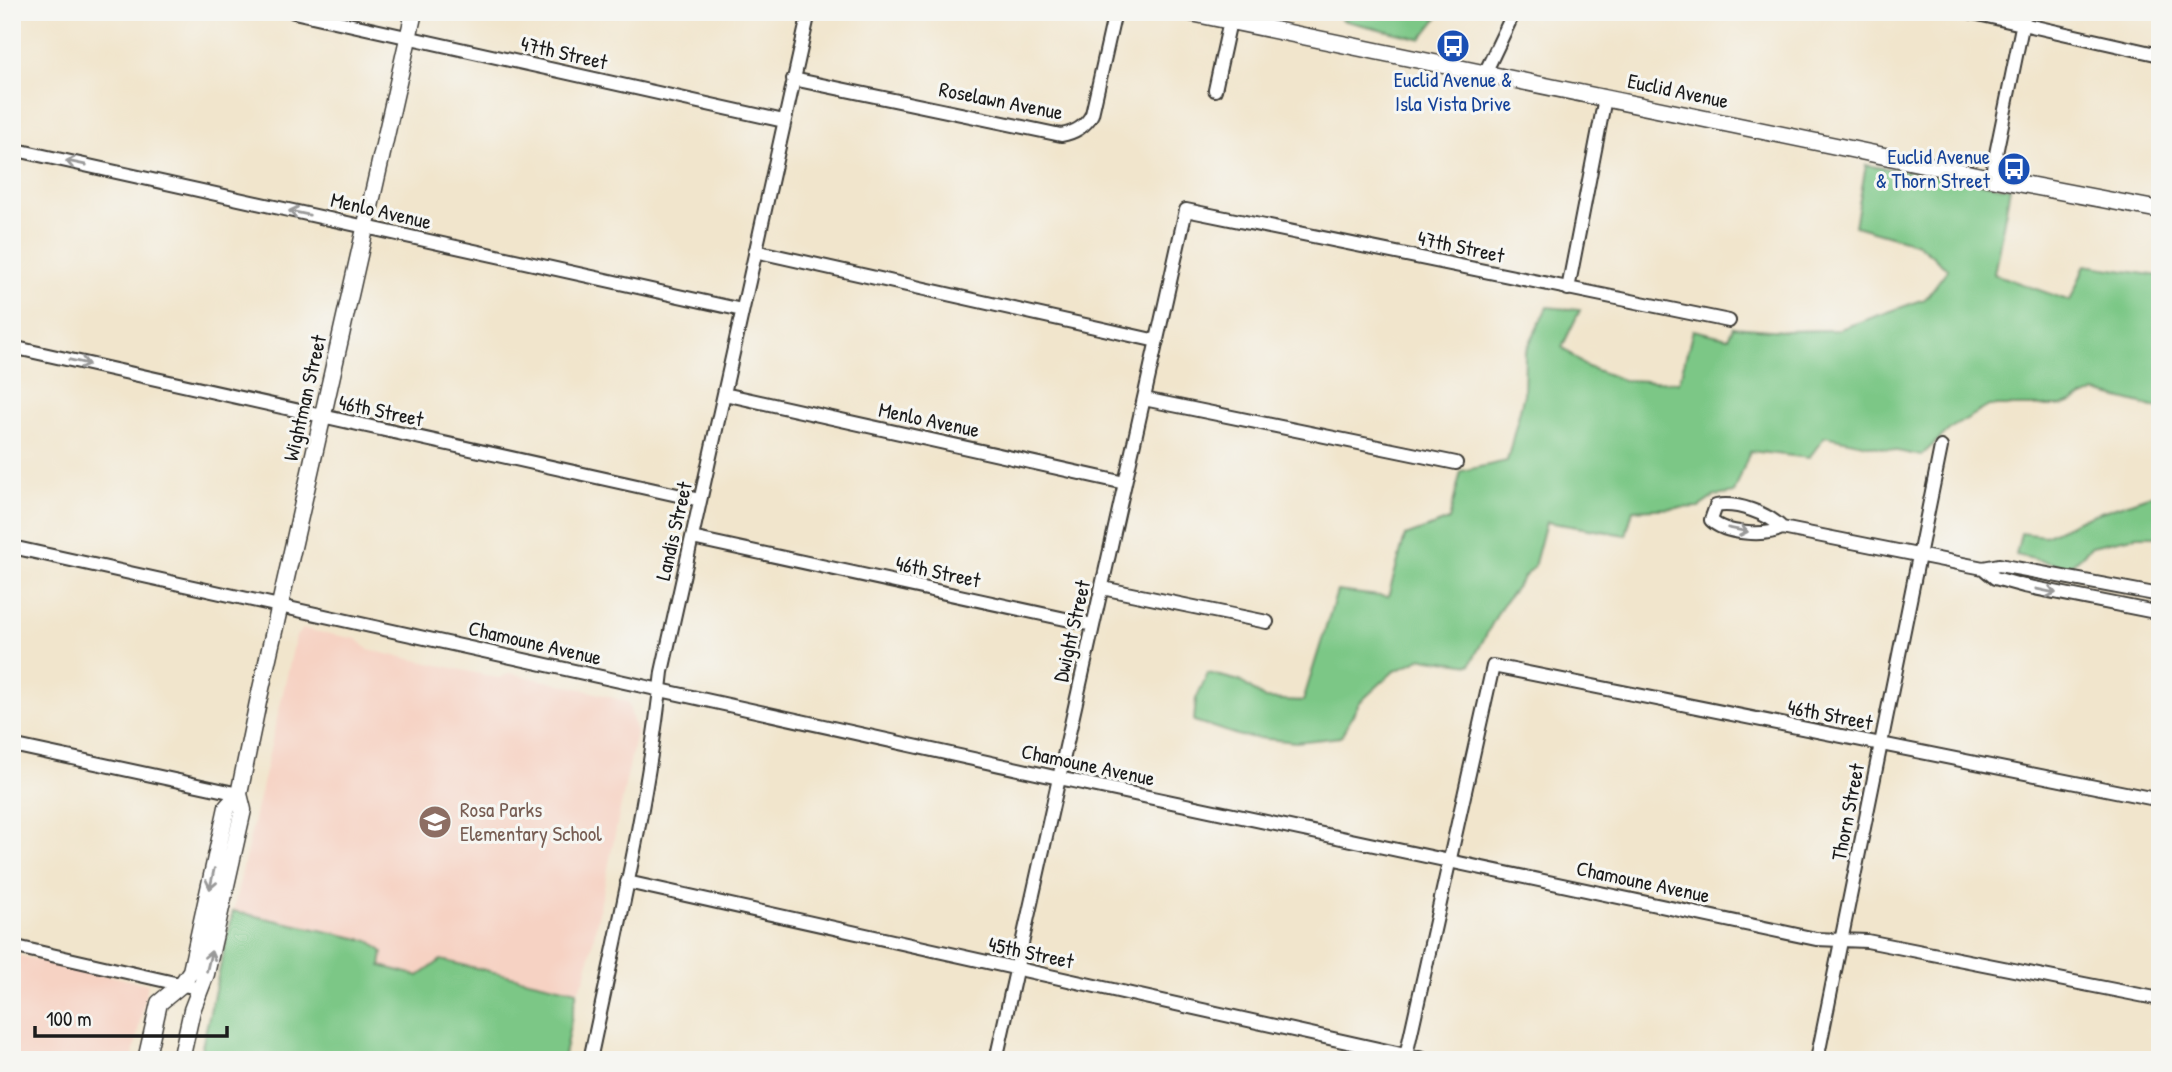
<svg xmlns="http://www.w3.org/2000/svg" width="2172" height="1072" viewBox="0 0 2172 1072" font-family="'Patrick Hand',sans-serif">
<rect width="100%" height="100%" fill="#f6f6f2"/>
<filter id="ink" filterUnits="userSpaceOnUse"><feTurbulence type="fractalNoise" baseFrequency=".0143" numOctaves="2"/><feDisplacementMap in="SourceGraphic" scale="14" xChannelSelector="R" yChannelSelector="G"/><feConvolveMatrix kernelMatrix="1 2 1 2 8 2 1 2 1" color-interpolation-filters="sRGB"/></filter>
<filter id="wash" filterUnits="userSpaceOnUse"><feTurbulence type="fractalNoise" baseFrequency=".00686" numOctaves="4" result="noise"/><feDisplacementMap in="SourceGraphic" scale="28" xChannelSelector="R" yChannelSelector="G"/><feGaussianBlur stdDeviation="1.57" result="paint"/><feColorMatrix in="noise" values="0 0 0 0 0 0 0 0 0 0 0 0 0 0 0 0 0 1.4 0 .05"/><feComposite in="paint" operator="in"/></filter>
<g filter="url(#wash)">
<rect width="100%" height="100%" fill="#f1e5cc"/>
<path fill="#f6d2c3" d="M 303,629 L 357,639 L 369,650 L 499,678 L 510,673 L 582,689 L 628,702 L 636,733 L 585,979 L 577,991 L 442,960 L 420,976 L 381,966 L 370,941 L 233,911 L 296,636 Z
M 12,954 L 148,984 L 132,1060 L 12,1060 Z"/>
<path fill="#7bc786" stroke="#4c7251" stroke-width="2" d="M 1340,12 L 1442,12 L 1421,39 L 1341,20 Z
M 1866,165 L 2010,188 L 1994,274 L 2070,301 L 2085,265 L 2160,276 L 2160,411 L 2157,408 L 2095,392 L 2062,406 L 1989,406 L 1951,428 L 1921,456 L 1825,436 L 1809,458 L 1750,451 L 1734,493 L 1715,496 L 1699,507 L 1633,510 L 1626,535 L 1546,522 L 1534,567 L 1524,577 L 1501,607 L 1470,665 L 1422,658 L 1393,672 L 1359,703 L 1341,737 L 1296,742 L 1240,736 L 1194,721 L 1196,699 L 1208,673 L 1240,681 L 1265,699 L 1303,701 L 1337,591 L 1388,597 L 1405,536 L 1449,520 L 1461,471 L 1507,461 L 1524,394 L 1525,353 L 1547,307 L 1580,310 L 1562,347 L 1585,366 L 1623,380 L 1679,382 L 1693,330 L 1728,338 L 1733,327 L 1784,331 L 1837,330 L 1925,299 L 1948,269 L 1918,244 L 1855,226 Z
M 2160,492 L 2160,536 L 2137,536 L 2092,546 L 2069,567 L 2016,555 L 2021,533 L 2045,536 L 2086,517 Z
M 233,911 L 370,941 L 383,952 L 381,966 L 419,976 L 441,960 L 577,991 L 563,1060 L 199,1060 Z"/>
</g>
<g filter="url(#ink)">
<g fill="none" stroke-linecap="round" stroke-linejoin="round">
<defs>
<path id="minor" d="M 294,12 L 784,121
M 1969,12 L 2160,55
M 1485,73 L 1514,12
M 793,79 L 1061,135 C 1074,133 1086,126 1092,114 L 1115,12
M 1215,90 L 1230,21 L 1234,12
M 12,149 L 742,310
M 1991,178 L 2025,12
M 755,251 L 1157,341
M 1568,289 L 1605,98
M 12,347 L 700,500
M 724,394 L 1125,483
M 1144,399 L 1456,463
M 1782,528 C 1768,513 1736,502 1716,506 L 1711,520 C 1724,534 1765,537 1782,528 L 1983,568 L 1999,565 L 2160,595
M 692,538 L 1093,625
M 12,547 L 1059,778 L 1816,939 L 1867,941 L 2160,999
M 1983,568 L 1995,578 L 2024,586 L 2160,613
M 1102,588 L 1267,622
M 12,745 L 239,794
M 627,882 L 1428,1060
M 12,946 L 201,989
M 590,1060 C 617,931 648,803 662,672 L 809,12
M 996,1060 L 1186,210 L 1729,321
M 1405,1060 L 1493,666 L 2160,800
M 1817,1060 L 1941,447"/>
<path id="major" d="M 1187,12 L 1991,178 L 2160,210
M 146,1060 L 159,1003 L 182,984 L 191,971 L 227,807 L 239,794
M 181,1060 L 192,1010 L 206,974 L 243,810 L 239,794 L 258,702 L 414,12"/>
</defs>
<use href="#minor" stroke="#3c3a36" stroke-width="16"/>
<use href="#major" stroke="#3c3a36" stroke-width="19"/>
<use href="#minor" stroke="#fff" stroke-width="12"/>
<use href="#major" stroke="#fff" stroke-width="16"/>
</g>
<defs><path id="oneway-shaft" d="M-6 0H5M1.5-3L5.5 0L1.5 3" fill="none" stroke-width="1.6" stroke-linecap="round" stroke-linejoin="round" transform="scale(1.75)"/></defs>
<g stroke="#999">
<use href="#oneway-shaft" transform="translate(76 163) rotate(-168)"/>
<use href="#oneway-shaft" transform="translate(299 213) rotate(-168)"/>
<use href="#oneway-shaft" transform="translate(79 362) rotate(13)"/>
<use href="#oneway-shaft" transform="translate(1738 530) rotate(11)"/>
<use href="#oneway-shaft" transform="translate(2046 591) rotate(12)"/>
<use href="#oneway-shaft" transform="translate(212 879) rotate(102)"/>
<use href="#oneway-shaft" transform="translate(209 961) rotate(-77)"/>
</g>
</g>
<defs>
<symbol id="bus-disc" viewBox="-11 -11 22 22"><circle r="9.5" fill="#1a4fb4" stroke="#f6f6f2"/><path d="M-5-6H5V4H4V6H2V4H-2V6H-4V4H-5ZM-3.5-4V0h7V-4ZM-3.5 1.2v1.5H-2V1.2ZM2 1.2v1.5H3.5V1.2Z" fill="#fff"/></symbol>
<symbol id="school-disc" viewBox="-11 -11 22 22"><circle r="9.5" fill="#8d6e63" stroke="#f6f6f2"/><path d="M0-5L7-2L0 1L-7-2ZM-4 1L0 2.5L4 1V4Q0 6-4 4Z" fill="#fff"/></symbol>
</defs>
<g fill-rule="evenodd">
<use href="#bus-disc" x="1434" y="27" width="38" height="38"/>
<use href="#bus-disc" x="1995" y="150" width="38" height="38"/>
<use href="#school-disc" x="416" y="803" width="38" height="38"/>
</g>
<g text-anchor="middle" stroke-width="6" stroke-linejoin="round" paint-order="stroke">
<g font-size="21" fill="#1c1c1c" stroke="#f6f6f2">
<text transform="translate(564 53) rotate(13)" y="7">47th Street</text>
<text transform="translate(1678 91) rotate(12)" y="7">Euclid Avenue</text>
<text transform="translate(1001 101) rotate(11)" y="7">Roselawn Avenue</text>
<text transform="translate(381 211) rotate(13)" y="7">Menlo Avenue</text>
<text transform="translate(1461 247) rotate(12)" y="7">47th Street</text>
<text transform="translate(305 398) rotate(-77)" y="7">Wightman Street</text>
<text transform="translate(381 411) rotate(12)" y="7">46th Street</text>
<text transform="translate(929 420) rotate(12)" y="7">Menlo Avenue</text>
<text transform="translate(674 531) rotate(-77)" y="7">Landis Street</text>
<text transform="translate(938 572) rotate(12)" y="7">46th Street</text>
<text transform="translate(1072 631) rotate(-77)" y="7">Dwight Street</text>
<text transform="translate(535 643) rotate(13)" y="7">Chamoune Avenue</text>
<text transform="translate(1830 715) rotate(11)" y="7">46th Street</text>
<text transform="translate(1088 765) rotate(12)" y="7">Chamoune Avenue</text>
<text transform="translate(1848 812) rotate(-79)" y="7">Thorn Street</text>
<text transform="translate(1643 882) rotate(12)" y="7">Chamoune Avenue</text>
<text transform="translate(1031 953) rotate(12)" y="7">45th Street</text>
</g>
<g font-size="21" fill="#164399" stroke="#f6f6f2">
<text x="1453" y="87">Euclid Avenue &amp;<tspan x="1453" dy="24">Isla Vista Drive</tspan></text>
<text x="1990" y="164" text-anchor="end">Euclid Avenue<tspan x="1990" dy="24">&amp; Thorn Street</tspan></text>
</g>
<g font-size="21" fill="#785e54" stroke="#f6f6f2" text-anchor="start">
<text x="460" y="817">Rosa Parks<tspan x="460" dy="24">Elementary School</tspan></text>
</g>
</g>
<rect width="2172" height="1072" fill="none" stroke="#f6f6f2" stroke-width="42"/>
<path d="M35 1026v10h192v-10" fill="none" stroke="#1c1c1c" stroke-width="3.5"/>
<text x="46" y="1026" font-size="21" fill="#1c1c1c" stroke="#f6f6f2" stroke-width="5" paint-order="stroke">100 m</text>
</svg>
